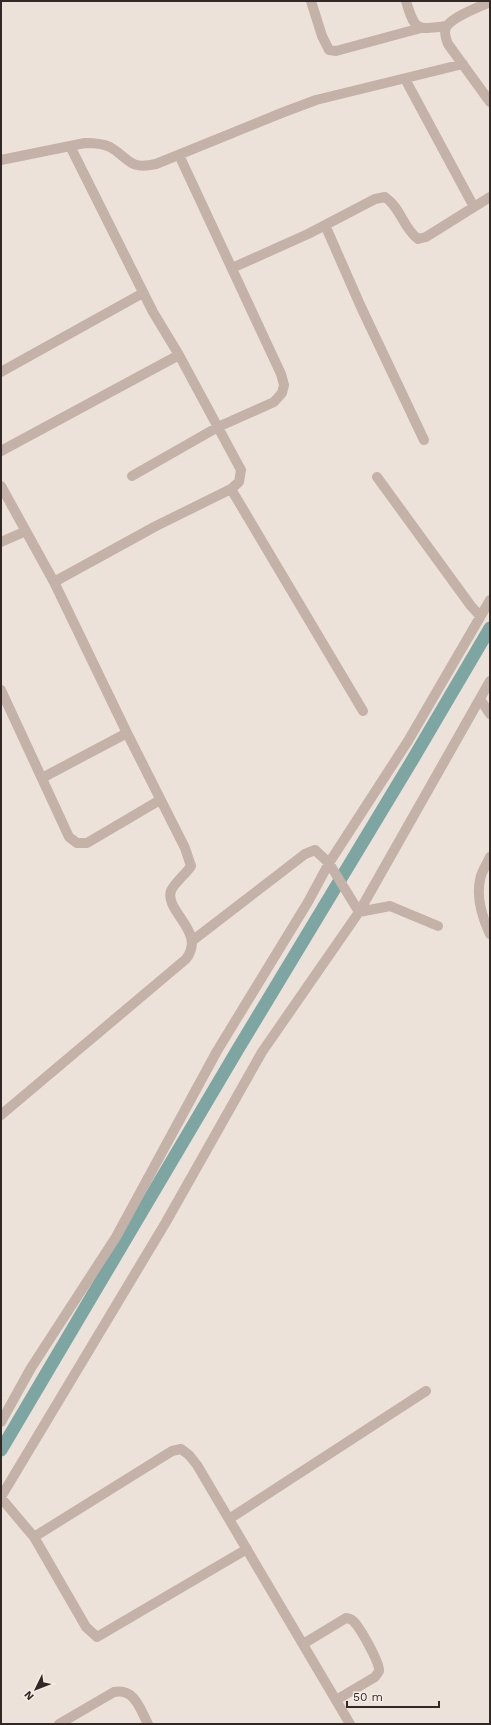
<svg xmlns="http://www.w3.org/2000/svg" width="491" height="1725" viewBox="0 0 491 1725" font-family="'Work Sans',sans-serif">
<rect width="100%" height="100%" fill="#ede2da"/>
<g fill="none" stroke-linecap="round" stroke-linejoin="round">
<path stroke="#7da6a2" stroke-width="13" d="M 1,1450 L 238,1049 L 410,764 L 490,628"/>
<path stroke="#c4b1a8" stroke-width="10" d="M 311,1 L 322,36 L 329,50 L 336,51 L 421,28
M 406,1 C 415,31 416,30 447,26
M 490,2 C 479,7 454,16 447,26 C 443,31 446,39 448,44 L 490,102
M 405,79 L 474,207
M 1,160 L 85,143 C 93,143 102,143 110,147 C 131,159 128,170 156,164 L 284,112 L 316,100 L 463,64
M 325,225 L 361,307 L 424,440
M 232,268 L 308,234 L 375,199 L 385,197 C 401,208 403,228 418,239 L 426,237 L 490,197
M 1,372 L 143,293
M 1,451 L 179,355
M 132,476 L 218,427 L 274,402 L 282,393 L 284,385 L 281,374 L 179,155
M 377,477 L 471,606 L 480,616
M 1,486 L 54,582 L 127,733 L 185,848 L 191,866 C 187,873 173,884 171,891 C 164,911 207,932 186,959 L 1,1115
M 231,489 L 363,711
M 1,542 L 26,531
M 54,582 L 156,526 L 231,489 L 239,482 L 241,470 L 179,355 L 153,312 L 70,146
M 1,690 L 69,837 L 77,843 L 87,843 L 160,800
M 480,699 L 490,714
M 42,778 L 127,733
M 490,857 C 487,864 481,872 480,880 C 476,899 482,917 490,934
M 192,941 L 305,854 L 315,850 L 329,863 L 359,912 L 390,906 L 438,926
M 1,1422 L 31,1368 L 116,1237 L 217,1051 L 308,902 L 329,863 L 408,741 L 490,600
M 1,1497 L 166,1222 L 262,1052 L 359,912 L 490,681
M 1,1498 L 34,1537 L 86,1627 L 97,1637 L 247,1549
M 229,1519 L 426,1391
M 34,1537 L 172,1451 L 181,1449 L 189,1455 L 197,1465 L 350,1724
M 303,1644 L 346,1618 C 346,1618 351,1619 352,1620 C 359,1625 380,1663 379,1671 L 375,1677 L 336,1700
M 59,1724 L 114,1692 C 135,1688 140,1709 148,1724"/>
</g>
<rect width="491" height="1725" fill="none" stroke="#322927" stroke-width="4"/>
<g transform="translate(36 1689) rotate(227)" stroke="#f6ece6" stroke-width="3" paint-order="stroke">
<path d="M0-3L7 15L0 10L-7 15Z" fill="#322927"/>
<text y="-6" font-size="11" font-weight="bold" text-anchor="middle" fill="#322927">N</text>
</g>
<path d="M347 1701v6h92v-6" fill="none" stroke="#322927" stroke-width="2"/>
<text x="353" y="1701" font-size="12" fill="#322927" stroke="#f6ece6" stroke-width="3" paint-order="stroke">50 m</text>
</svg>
